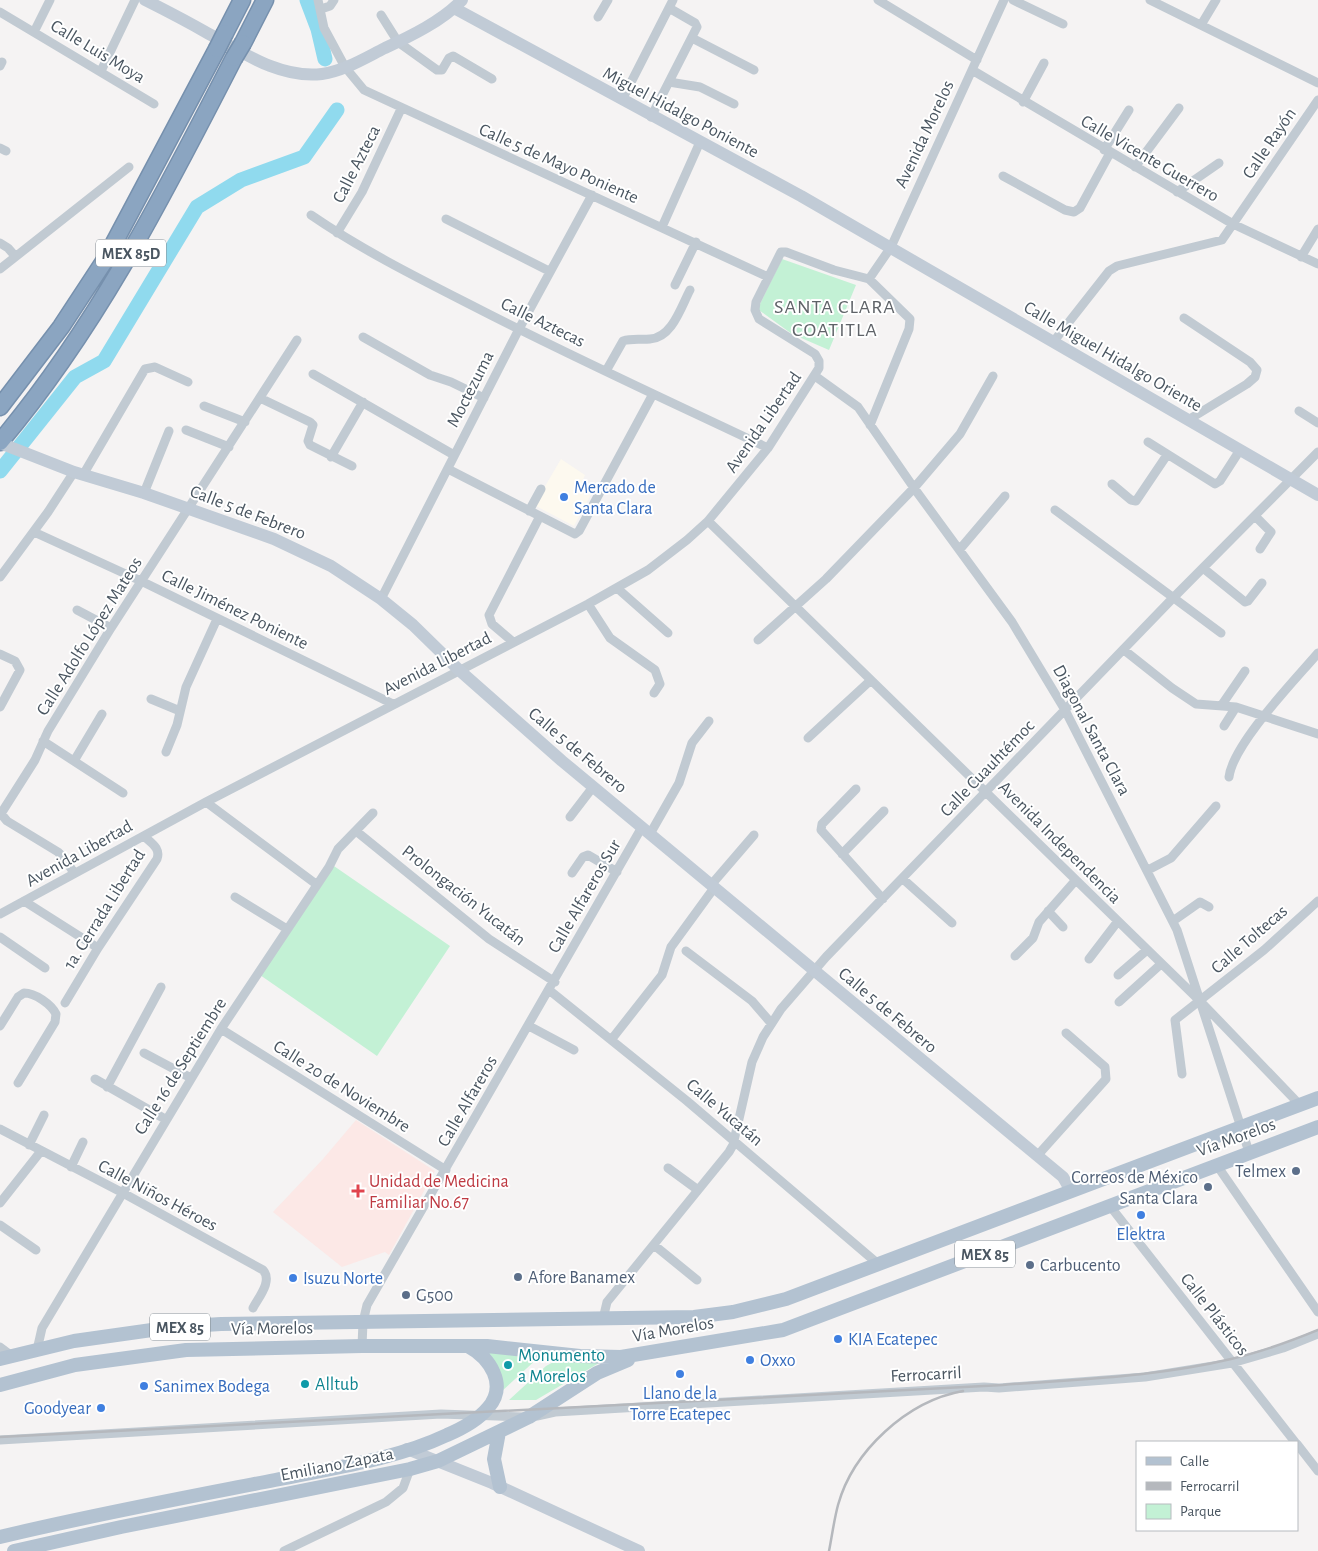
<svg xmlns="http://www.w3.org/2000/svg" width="1318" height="1551" viewBox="0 0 1318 1551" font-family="'Alegreya Sans',sans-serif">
<rect width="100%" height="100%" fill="#f5f3f3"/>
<path fill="#fdf9ef" d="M 561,459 L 585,475 L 582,482 L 594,489 L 574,526 L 534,505 Z"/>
<path fill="#fce8e6" d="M 356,1120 L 435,1171 L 389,1255 L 385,1252 L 342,1267 L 273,1212 L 323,1159 Z"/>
<path fill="#c3f1d5" d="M 782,259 L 856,285 L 829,350 L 792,334 L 759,310 L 759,306 Z
M 331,864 L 450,946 L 377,1056 L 260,975 Z
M 486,1352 L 539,1357 L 501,1392 Z
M 557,1360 L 599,1363 L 536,1400 L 509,1400 L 546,1366 Z"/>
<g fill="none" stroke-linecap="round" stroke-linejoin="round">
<path stroke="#90daee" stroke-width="15" d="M 307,0 L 318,29 L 325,59
M 0,471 L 75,377 L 104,361 L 197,207 L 241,180 L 304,157 L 337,110"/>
<defs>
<path id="highway" d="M 225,33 L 242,0
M 243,43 L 265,0
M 0,407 L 61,327 L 105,260 L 217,49
M 0,442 C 98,326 165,192 234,58"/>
</defs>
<use href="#highway" stroke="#7690ad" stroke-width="19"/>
<path stroke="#c1cad2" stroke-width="9" d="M 318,0 L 324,28 L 345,67 L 364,90 L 768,277
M 878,0 L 977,60
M 1013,0 L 1063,24
M 1150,0 L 1318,83
M 321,9 L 330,6 L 334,0
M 0,12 L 154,104
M 381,15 L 398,42 L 437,70 L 442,70 L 449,58 L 453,56 L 492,79
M 598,17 L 608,0
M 1201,25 L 1216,0
M 34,32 L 50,0
M 692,38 L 754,70
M 0,66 L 2,62
M 972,70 L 1233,224 L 1318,264
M 101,71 L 135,0
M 669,82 L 700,87 L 734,104
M 622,100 L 673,0
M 1023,102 L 1044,63
M 651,117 L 697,27 L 695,23 L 669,8
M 0,148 L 6,151
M 1104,150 L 1129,110
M 1135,167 L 1179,108
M 1003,176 L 1065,210 L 1074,212 L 1080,208 L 1110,153
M 1177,192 L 1219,163
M 311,215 C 362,250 418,278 473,306 C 570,356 669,401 768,448
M 446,219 L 549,271
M 662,227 L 700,142
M 337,233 L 362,192 L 401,109
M 0,243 L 8,248 L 15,256
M 1301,257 L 1318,229
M 0,269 L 129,167
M 869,279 L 891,247 L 1004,0
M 675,285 L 696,242
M 1184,318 L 1250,362 L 1257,370 L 1255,377 L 1247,384 L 1188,420
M 363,337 L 430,375 L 451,382 L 484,398
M 1054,341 L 1109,271 L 1117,266 L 1222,240 L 1318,100
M 606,371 L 623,341 C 632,338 641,340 650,339 C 672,338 681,307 690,290
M 313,374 L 454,455
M 815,376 L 858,407 L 914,488 L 1012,622 L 1065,710 L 1177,930 L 1249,1152
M 260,398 L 310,422 L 313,425 L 308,441 L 310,445 L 352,466
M 204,406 L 245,422
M 1299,411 L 1318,423
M 186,430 L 229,447
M 1148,442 L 1215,484 L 1220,481 L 1240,450
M 331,457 L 363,402
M 448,469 L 575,534 L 579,531 L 653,394
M 83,475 L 145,369 L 155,367 L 188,382
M 1112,484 L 1131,500 L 1136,501 L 1167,455
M 144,493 L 169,431
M 1055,510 L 1221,633
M 529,511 L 541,489
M 1255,516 L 1271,532 L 1260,549
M 708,521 L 1200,1001 L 1300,1105
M 34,532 L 141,581 L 393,704
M 960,549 L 1005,496
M 1203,568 L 1245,602 L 1248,601 L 1262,583
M 0,577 L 48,512 L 74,472
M 617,588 L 668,633
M 381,599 L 519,329 L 592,195
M 588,604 L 610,638 L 655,670 L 660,684 L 654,693
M 77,610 L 111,628
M 758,640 L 826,579 L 914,488 L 960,434 L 993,376
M 513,642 L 492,624 L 489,615 L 540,516
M 1124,650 L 1172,688 L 1196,704 L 1236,707 L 1318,734
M 0,654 L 15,661 L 20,670 L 0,707
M 151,699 L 180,711
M 1221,706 L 1245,671
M 1224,726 L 1236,707
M 808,738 L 871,680
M 43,741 L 123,793
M 166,752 L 177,725 L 186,687 L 217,619
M 74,761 L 102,714
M 1229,777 C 1233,744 1295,680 1318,653
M 856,789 L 822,824 L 821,830 L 883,899
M 206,802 L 316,884
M 570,817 L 593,787
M 356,831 L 489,939 L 555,982
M 650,834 L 679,783 L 692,743 L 709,721
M 842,854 L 884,811
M 1148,870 L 1171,858 L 1216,806
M 74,873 L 65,859 L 58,852 L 7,821 L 2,815 L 2,812 L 35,760 L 48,731 L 111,628 L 297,340
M 572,873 L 583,857 L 588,855 L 617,872
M 903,879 L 952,923
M 711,885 L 754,835
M 235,897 L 287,929
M 24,901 L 98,948
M 1048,911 L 1063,927
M 0,914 L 206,802 L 588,604 L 648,570 L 687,540 L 708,521 L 768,448 L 819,368 L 819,361 L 815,354 L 759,319 L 755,310 L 756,302 L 781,252 L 786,252 L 834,270 L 869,279 L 910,319 L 909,329 L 870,425
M 1173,921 L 1200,902 L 1209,907
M 0,937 L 45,968
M 686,951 L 752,1001 L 771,1023
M 1015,956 L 1033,938 L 1039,922 L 1075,881
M 1089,959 L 1118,921
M 1118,975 L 1147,950
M 549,990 L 687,1101 L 877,1263
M 1119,1002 L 1161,964
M 65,1003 L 98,948 L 157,859 C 161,848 151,843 144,836
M 0,1026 L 18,997 L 24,993 C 35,993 51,1004 56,1014 L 55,1022 L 18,1083
M 529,1026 L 574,1050
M 221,1029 L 446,1170
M 611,1040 L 662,975 L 671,947 L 714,888
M 144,1053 L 191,1078
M 1182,1074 L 1175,1020 L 1264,950 L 1318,901
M 95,1079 L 165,1119
M 107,1087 L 161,987
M 0,1129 L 123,1193 L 263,1270 C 273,1281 258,1298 253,1308
M 29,1145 L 44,1115
M 1037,1156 L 1106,1079 L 1105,1067 L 1066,1033
M 1216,1164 L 1318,1312
M 71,1167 L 83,1142
M 668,1168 L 698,1190
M 0,1203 L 41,1151
M 1110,1206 L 1295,1442
M 0,1225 L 36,1250
M 654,1245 L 697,1280
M 603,1319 L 607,1302 L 729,1152 L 733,1145 L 752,1062 L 763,1037 L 781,1009 L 826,957 L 1172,599 L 1318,452
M 362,1346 L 363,1322 L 367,1305 L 642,827
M 0,1347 L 12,1356
M 37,1350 L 42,1328 L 221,1029 L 329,867 L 338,849 L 373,813
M 537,1416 L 555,1412 L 984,1387 L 999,1388 L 1145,1377 L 1232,1363 L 1283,1348 L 1318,1334
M 0,1440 L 441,1414 L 524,1417
M 1297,1444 L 1318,1471
M 284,1551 L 386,1502 L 403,1488 L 410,1469"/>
<path stroke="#c1cbd6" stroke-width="12" d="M 145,0 C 167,11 188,22 209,34 C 243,53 281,79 322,74 C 344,71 365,58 385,48 C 411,36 442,21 462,0
M 454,8 L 801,196 L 1318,495
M 0,443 L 74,472 L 144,493 L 274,539 L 331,566 L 381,599 L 413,625 L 459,670 L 562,761 L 1063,1177 L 1071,1191
M 407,1449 L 492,1483 L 639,1551"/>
<path stroke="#b3c2d1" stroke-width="14" d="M 0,1359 L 74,1341 L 173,1327 L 221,1324 L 694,1317 L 733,1312 L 786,1299 L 1318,1098
M 0,1385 L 75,1365 L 186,1350 L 362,1346 L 487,1346 L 580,1356 L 621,1357 L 783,1330 L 1318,1127
M 499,1432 L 494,1459 L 500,1487
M 0,1537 C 91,1515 183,1498 275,1480 C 332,1468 394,1460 447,1435 C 461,1429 478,1420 488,1408 C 508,1385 490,1358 468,1346
M 14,1551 L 121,1527 L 410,1469 L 438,1461 L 529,1417 L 597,1373 L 628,1360"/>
<use href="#highway" stroke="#8ba5c1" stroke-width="16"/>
<path stroke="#b5b8bd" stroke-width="2.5" d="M 0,1437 L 1003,1385 C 1079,1379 1156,1377 1231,1359 C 1261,1352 1289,1342 1318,1330
M 829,1551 C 832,1536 834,1520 838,1505 C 853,1451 907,1401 963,1391"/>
<defs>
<path id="highway-bridge" d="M 217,49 L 225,33
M 234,58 L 243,43"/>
</defs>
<use href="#highway-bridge" stroke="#7690ad" stroke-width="19" stroke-linecap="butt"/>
<use href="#highway-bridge" stroke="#8ba5c1" stroke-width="16"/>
</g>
<g fill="#3f7fe0" stroke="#fff" stroke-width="2">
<circle cx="564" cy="497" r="5"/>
<circle cx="1141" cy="1215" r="5"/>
<circle cx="293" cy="1278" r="5"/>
<circle cx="838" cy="1339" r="5"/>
<circle cx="750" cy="1360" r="5"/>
<circle cx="680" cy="1374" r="5"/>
<circle cx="144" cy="1386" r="5"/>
<circle cx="101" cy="1408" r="5"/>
</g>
<g fill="#5c6f8a" stroke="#fff" stroke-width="2">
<circle cx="1296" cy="1171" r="5"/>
<circle cx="1208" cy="1187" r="5"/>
<circle cx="1030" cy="1265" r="5"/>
<circle cx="518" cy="1277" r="5"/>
<circle cx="406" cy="1295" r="5"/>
</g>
<path fill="#e0444e" stroke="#fff" stroke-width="2" d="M355.5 1183.5h5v5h5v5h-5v5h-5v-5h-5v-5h5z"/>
<g fill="#0f9aa8" stroke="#fff" stroke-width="2">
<circle cx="508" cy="1365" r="5"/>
<circle cx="305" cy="1384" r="5"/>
</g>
<g text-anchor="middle" stroke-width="4" stroke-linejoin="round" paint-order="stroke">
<g fill="#fff" stroke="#808990" stroke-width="1">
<rect x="96" y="239.5" width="70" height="27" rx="4"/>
<rect x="955" y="1240.5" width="60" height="27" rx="4"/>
<rect x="150" y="1313.5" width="60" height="27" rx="4"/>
</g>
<g font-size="16" font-weight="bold" fill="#4a5661">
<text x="131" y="259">MEX 85D</text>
<text x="985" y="1260">MEX 85</text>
<text x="180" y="1333">MEX 85</text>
</g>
<g font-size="18" fill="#4a5661" stroke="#fff">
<text transform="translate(98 51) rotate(31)" y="6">Calle Luis Moya</text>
<text transform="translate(681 112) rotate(28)" y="6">Miguel Hidalgo Poniente</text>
<text transform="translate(924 134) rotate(-65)" y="6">Avenida Morelos</text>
<text transform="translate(1269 143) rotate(-56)" y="6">Calle Rayón</text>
<text transform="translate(1150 158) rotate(30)" y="6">Calle Vicente Guerrero</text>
<text transform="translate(559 163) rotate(24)" y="6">Calle 5 de Mayo Poniente</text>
<text transform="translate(356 164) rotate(-63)" y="6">Calle Azteca</text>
<text transform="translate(543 322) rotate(26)" y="6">Calle Aztecas</text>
<text transform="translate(1113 356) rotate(30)" y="6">Calle Miguel Hidalgo Oriente</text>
<text transform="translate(470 389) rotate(-63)" y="6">Moctezuma</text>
<text transform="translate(763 422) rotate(-55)" y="6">Avenida Libertad</text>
<text transform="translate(248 512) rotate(21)" y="6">Calle 5 de Febrero</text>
<text transform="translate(235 609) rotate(26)" y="6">Calle Jiménez Poniente</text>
<text transform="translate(89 636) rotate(-58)" y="6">Calle Adolfo López Mateos</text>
<text transform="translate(437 663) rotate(-27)" y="6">Avenida Libertad</text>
<text transform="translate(1092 730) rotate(62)" y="6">Diagonal Santa Clara</text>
<text transform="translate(578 750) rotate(40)" y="6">Calle 5 de Febrero</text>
<text transform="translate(987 768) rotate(-46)" y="6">Calle Cuauhtémoc</text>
<text transform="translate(1060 842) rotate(45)" y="6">Avenida Independencia</text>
<text transform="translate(79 853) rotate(-29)" y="6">Avenida Libertad</text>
<text transform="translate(464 895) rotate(38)" y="6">Prolongación Yucatán</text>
<text transform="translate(584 896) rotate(-60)" y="6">Calle Alfareros Sur</text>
<text transform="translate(104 909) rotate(-58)" y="6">1a. Cerrada Libertad</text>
<text transform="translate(1249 939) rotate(-41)" y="6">Calle Toltecas</text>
<text transform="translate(888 1010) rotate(40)" y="6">Calle 5 de Febrero</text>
<text transform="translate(180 1066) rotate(-58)" y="6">Calle 16 de Septiembre</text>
<text transform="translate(342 1086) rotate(32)" y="6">Calle 20 de Noviembre</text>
<text transform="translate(467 1101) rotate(-60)" y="6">Calle Alfareros</text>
<text transform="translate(725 1112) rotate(40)" y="6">Calle Yucatán</text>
<text transform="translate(1236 1137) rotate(-20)" y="6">Vía Morelos</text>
<text transform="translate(158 1195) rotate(28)" y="6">Calle Niños Héroes</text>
<text transform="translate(1215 1314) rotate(52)" y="6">Calle Plásticos</text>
<text transform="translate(272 1328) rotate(-1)" y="6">Vía Morelos</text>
<text transform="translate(673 1329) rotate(-10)" y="6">Vía Morelos</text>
<text transform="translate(926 1374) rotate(-3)" y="6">Ferrocarril</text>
<text transform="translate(337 1464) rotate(-11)" y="6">Emiliano Zapata</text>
</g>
<g font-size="18" fill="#366cbe" stroke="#fff" text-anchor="start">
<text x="574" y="493">Mercado de<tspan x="574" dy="21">Santa Clara</tspan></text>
<text x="1141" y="1240" text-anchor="middle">Elektra</text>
<text x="303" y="1284">Isuzu Norte</text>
<text x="848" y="1345">KIA Ecatepec</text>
<text x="760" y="1366">Oxxo</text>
<text x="154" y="1392">Sanimex Bodega</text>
<text x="680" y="1399" text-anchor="middle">Llano de la<tspan x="680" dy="21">Torre Ecatepec</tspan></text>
<text x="91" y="1414" text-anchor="end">Goodyear</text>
</g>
<g font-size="18" fill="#4e5e75" stroke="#fff" text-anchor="start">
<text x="1286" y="1177" text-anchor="end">Telmex</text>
<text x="1198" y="1183" text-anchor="end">Correos de México<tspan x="1198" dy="21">Santa Clara</tspan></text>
<text x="1040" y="1271">Carbucento</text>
<text x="528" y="1283">Afore Banamex</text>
<text x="416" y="1301">G500</text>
</g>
<g font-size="18" fill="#be3a42" stroke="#fff" text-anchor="start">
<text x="369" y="1187">Unidad de Medicina<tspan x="369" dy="21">Familiar No.67</tspan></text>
</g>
<g font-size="18" fill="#0d838f" stroke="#fff" text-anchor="start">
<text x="518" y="1361">Monumento<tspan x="518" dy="21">a Morelos</tspan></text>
<text x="315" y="1390">Alltub</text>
</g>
<g font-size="20" letter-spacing="1" fill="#5f6368" stroke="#fff">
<text x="835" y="313">SANTA CLARA<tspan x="835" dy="23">COATITLA</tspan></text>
</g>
</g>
<rect x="1136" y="1441" width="162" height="90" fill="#ffffff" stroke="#b7bbc0"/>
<rect x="1146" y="1457" width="25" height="8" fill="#b3c2d1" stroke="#b7bbc0"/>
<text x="1180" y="1466" font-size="15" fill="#4a5661">Calle</text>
<rect x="1146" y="1482" width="25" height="8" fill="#b5b8bd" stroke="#b7bbc0"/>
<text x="1180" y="1491" font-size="15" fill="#4a5661">Ferrocarril</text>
<rect x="1146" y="1504" width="25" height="15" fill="#c3f1d5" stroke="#b7bbc0"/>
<text x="1180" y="1516" font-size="15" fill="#4a5661">Parque</text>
</svg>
